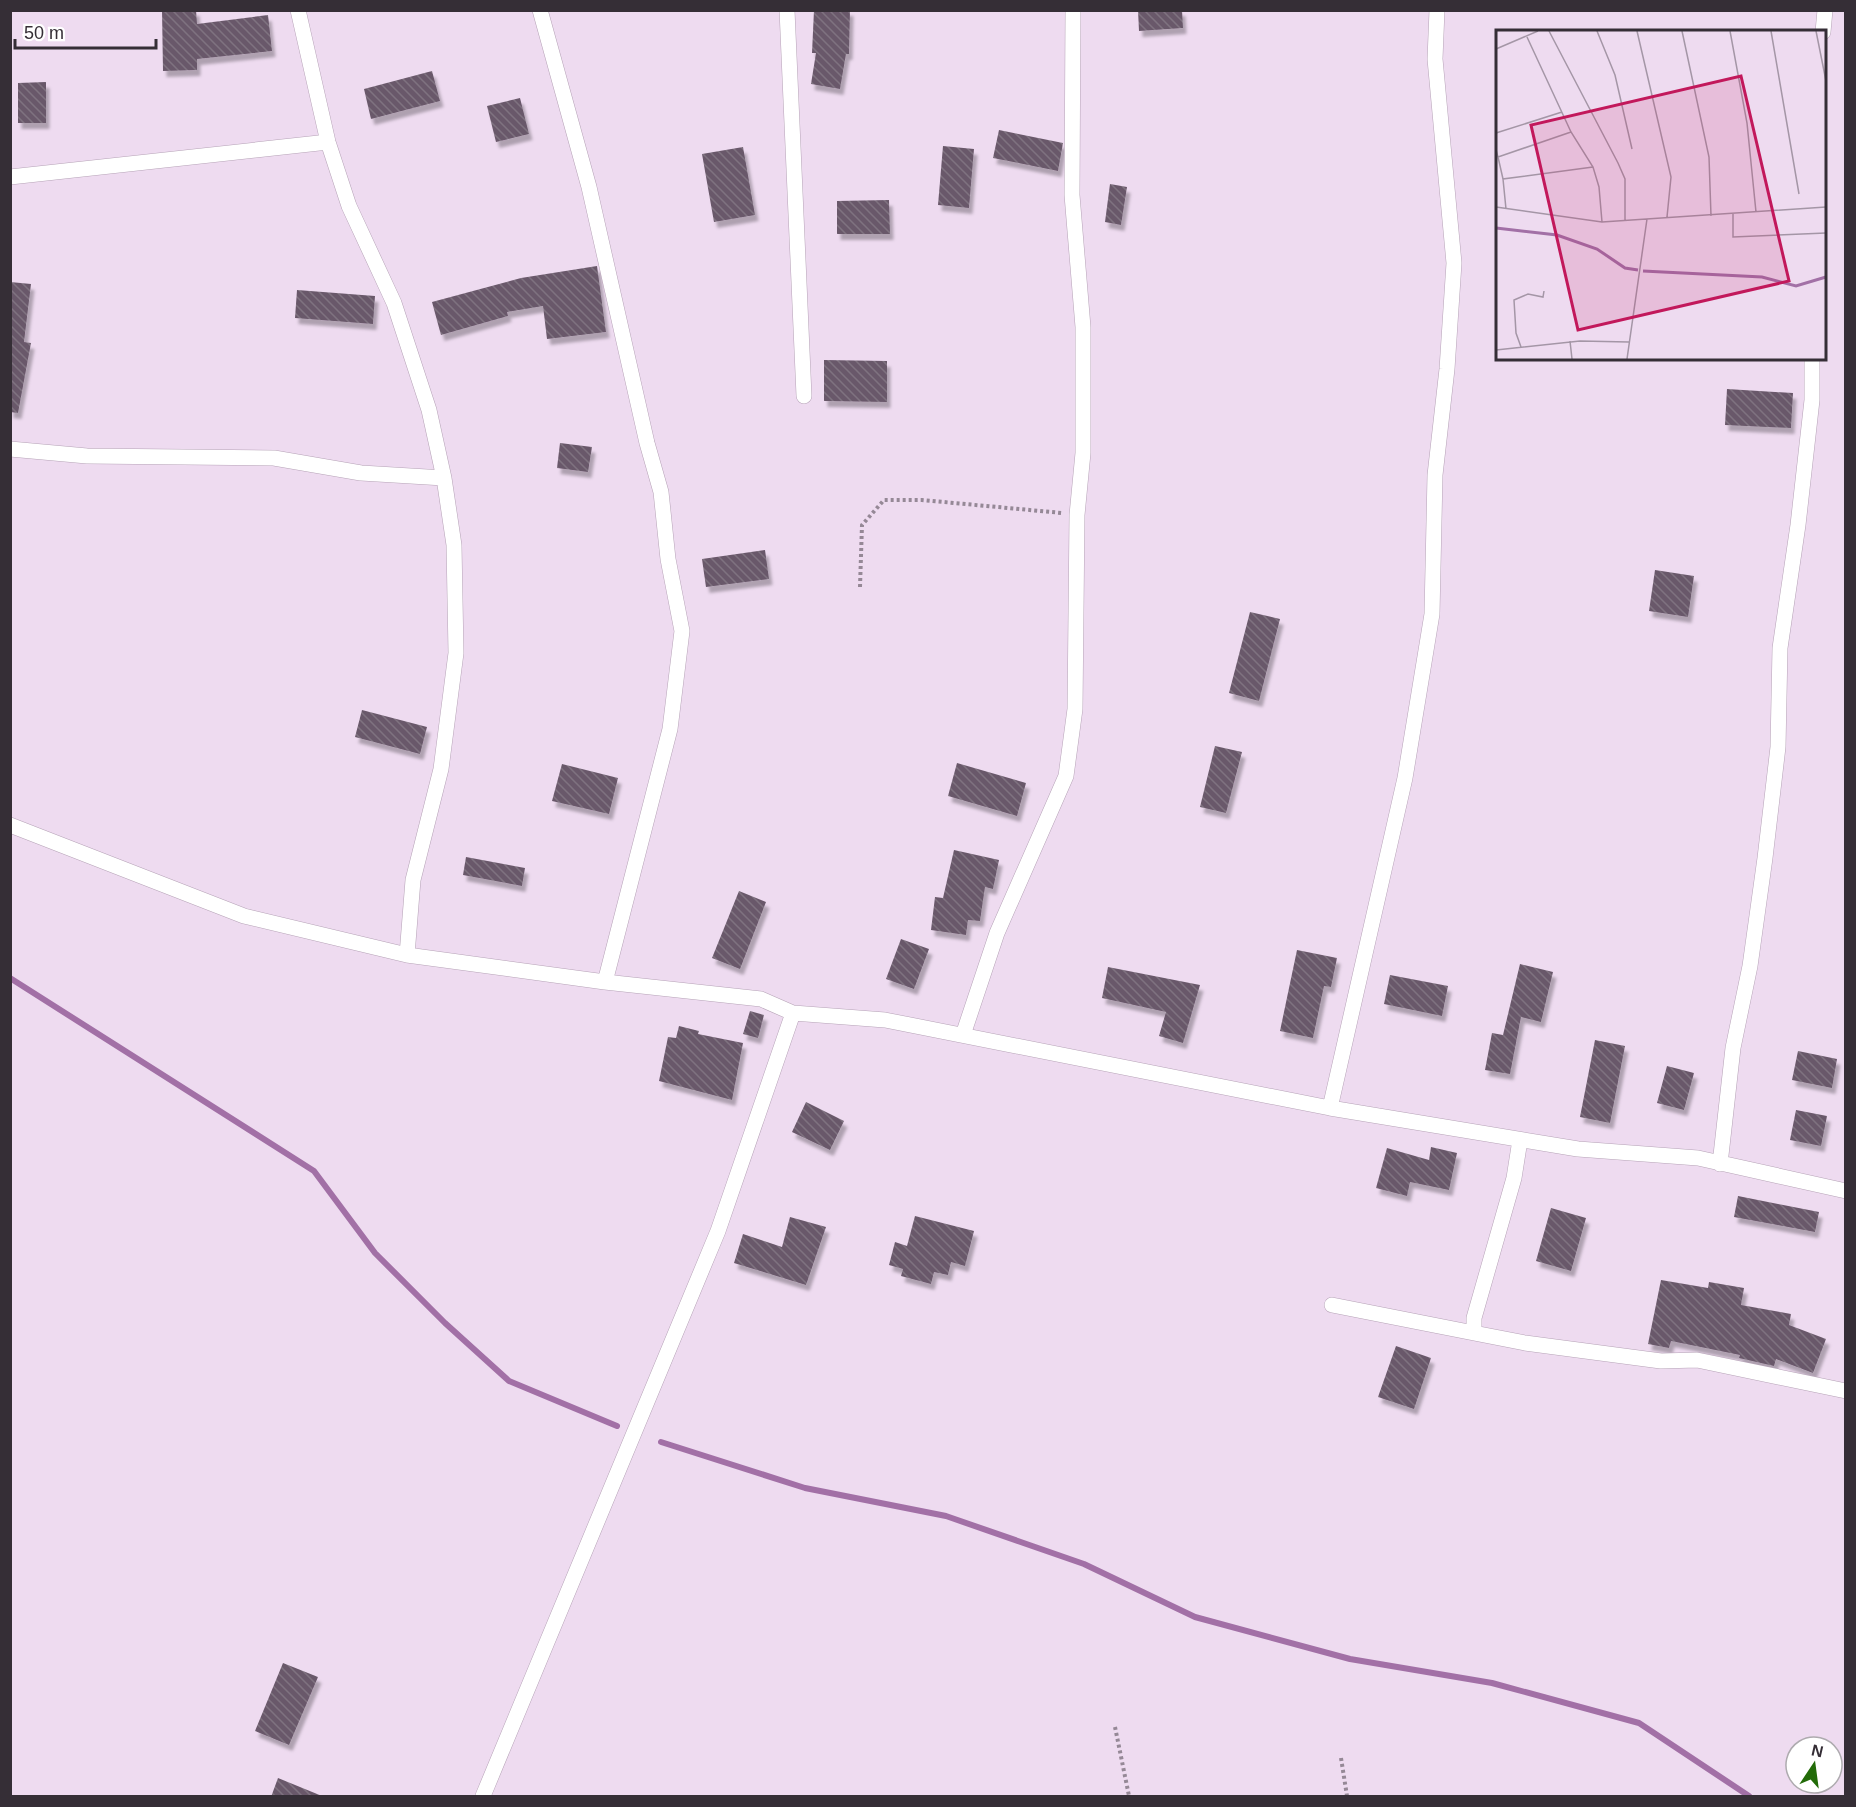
<svg xmlns="http://www.w3.org/2000/svg" width="1856" height="1807" viewBox="0 0 1856 1807" font-family="Helvetica,sans-serif">
<defs>
<pattern id="building-back-hatch" width="6" height="6" patternUnits="userSpaceOnUse" patternTransform="scale(1.5)"><rect width="6" height="6" fill="#69586a"/><path d="M-1 5l2 2M0 0l6 6M5-1l2 2" fill="none" stroke="#7f7280"/></pattern>
<filter id="shadow"><feDropShadow dx="3.5" dy="6" stdDeviation="1.5" flood-color="#0004"/></filter>
</defs>
<rect width="100%" height="100%" fill="#eedbf0"/>
<g fill="none" stroke-linecap="round" stroke-linejoin="round">
<path stroke="#a270a6" stroke-width="6" d="M 10,978 L 314,1171 L 375,1253 L 445,1323 L 509,1381 L 617,1426
M 661,1442 L 805,1488 L 946,1516 L 1084,1564 L 1195,1617 L 1350,1659 L 1492,1683 L 1639,1723 L 1749,1796"/>
</g>
<path fill="url(#building-back-hatch)" filter="url(#shadow)" d="M 162,10 L 196,10 L 197,24 L 268,15 L 272,51 L 197,59 L 197,70 L 163,71 Z
M 814,10 L 850,10 L 849,54 L 846,54 L 840,89 L 811,84 L 816,53 L 812,53 Z
M 1138,10 L 1182,10 L 1183,28 L 1139,31 Z
M 432,71 L 440,101 L 371,119 L 364,89 Z
M 46,82 L 46,123 L 18,123 L 18,83 Z
M 520,98 L 529,134 L 496,142 L 487,106 Z
M 999,130 L 1063,143 L 1058,171 L 993,158 Z
M 943,146 L 974,149 L 969,208 L 938,205 Z
M 743,147 L 755,215 L 714,222 L 702,154 Z
M 1110,184 L 1127,187 L 1121,225 L 1105,222 Z
M 889,200 L 890,234 L 837,234 L 837,201 Z
M 597,266 L 606,332 L 547,339 L 543,306 L 507,312 L 508,316 L 441,335 L 432,302 L 521,278 Z
M 10,282 L 31,284 L 24,342 L 31,343 L 18,413 L 10,412 Z
M 297,290 L 375,296 L 373,324 L 295,318 Z
M 824,360 L 887,361 L 887,402 L 824,401 Z
M 1727,389 L 1793,393 L 1791,428 L 1725,425 Z
M 560,443 L 592,447 L 588,472 L 557,468 Z
M 765,550 L 769,579 L 706,587 L 702,559 Z
M 1655,570 L 1694,576 L 1688,617 L 1649,611 Z
M 1250,612 L 1280,619 L 1259,701 L 1229,693 Z
M 362,710 L 427,727 L 420,754 L 355,737 Z
M 1215,746 L 1242,752 L 1226,813 L 1200,807 Z
M 957,763 L 1026,783 L 1017,816 L 948,796 Z
M 562,764 L 618,778 L 609,814 L 552,801 Z
M 954,850 L 999,860 L 993,889 L 985,887 L 980,921 L 968,920 L 966,935 L 931,930 L 935,897 L 943,898 Z
M 466,857 L 525,868 L 522,886 L 463,875 Z
M 739,891 L 766,902 L 740,969 L 712,958 Z
M 901,939 L 929,949 L 914,989 L 886,979 Z
M 1297,950 L 1337,958 L 1331,987 L 1324,986 L 1313,1038 L 1280,1031 Z
M 1520,964 L 1553,972 L 1541,1022 L 1521,1017 L 1510,1074 L 1485,1070 L 1492,1033 L 1503,1035 Z
M 1108,967 L 1200,985 L 1183,1043 L 1159,1036 L 1166,1012 L 1102,998 Z
M 1390,975 L 1448,986 L 1442,1016 L 1384,1004 Z
M 750,1011 L 764,1015 L 758,1038 L 743,1034 Z
M 679,1026 L 699,1031 L 698,1034 L 743,1043 L 732,1100 L 659,1081 L 668,1037 L 676,1038 Z
M 1595,1040 L 1625,1046 L 1610,1123 L 1580,1117 Z
M 1798,1051 L 1837,1059 L 1832,1088 L 1792,1080 Z
M 1667,1066 L 1694,1073 L 1684,1110 L 1657,1103 Z
M 806,1102 L 844,1121 L 830,1150 L 792,1132 Z
M 1796,1110 L 1827,1116 L 1821,1146 L 1790,1140 Z
M 1431,1147 L 1457,1153 L 1449,1190 L 1410,1182 L 1407,1196 L 1376,1188 L 1387,1148 L 1429,1160 Z
M 1738,1196 L 1819,1212 L 1815,1232 L 1734,1217 Z
M 1551,1208 L 1586,1218 L 1571,1271 L 1536,1261 Z
M 915,1216 L 974,1231 L 965,1266 L 951,1262 L 948,1275 L 934,1272 L 931,1284 L 901,1276 L 903,1269 L 889,1265 L 895,1242 L 907,1246 Z
M 790,1217 L 826,1227 L 806,1285 L 734,1263 L 743,1234 L 782,1247 Z
M 1661,1280 L 1708,1288 L 1709,1282 L 1744,1288 L 1741,1305 L 1791,1314 L 1789,1325 L 1826,1339 L 1813,1373 L 1776,1359 L 1774,1366 L 1739,1358 L 1740,1355 L 1671,1341 L 1669,1348 L 1648,1344 Z
M 1396,1346 L 1431,1358 L 1414,1409 L 1378,1397 Z
M 283,1663 L 318,1677 L 289,1745 L 255,1731 Z
M 278,1778 L 322,1796 L 321,1797 L 271,1797 Z"/>
<g fill="none" stroke-linecap="round" stroke-linejoin="round">
<defs>
<path id="minor" d="M 298,10 L 328,142 L 349,206 L 394,303 L 429,410 L 444,478 L 454,545 L 456,653 L 441,769 L 413,880 L 407,955
M 540,10 L 589,187 L 647,443 L 661,492 L 668,559 L 682,631 L 670,729 L 605,982
M 787,10 L 804,396
M 1823,32 L 1825,10
M 10,177 L 328,142
M 10,449 L 87,456 L 274,458 L 361,473 L 444,478
M 10,825 L 244,916 L 407,955 L 605,982 L 761,999 L 793,1013 L 885,1020 L 1330,1108 L 1578,1149 L 1698,1158 L 1846,1191
M 963,1035 L 997,933 L 1066,776 L 1075,709 L 1077,515 L 1083,453 L 1083,327 L 1072,195 L 1073,10
M 1330,1108 L 1405,778 L 1432,614 L 1435,475 L 1447,369 L 1454,263 L 1435,59 L 1437,10
M 1520,1140 L 1514,1178 L 1474,1318 L 1474,1333 L 1525,1343 L 1661,1361 L 1697,1360 L 1846,1391
M 1720,1164 L 1733,1048 L 1750,966 L 1765,858 L 1778,747 L 1780,648 L 1798,525 L 1812,400 L 1812,358
M 1332,1305 L 1474,1333
M 483,1796 L 718,1231 L 793,1013"/>
</defs>
<use href="#minor" stroke="#b6a3b7" stroke-width="16"/>
<path stroke="#958896" stroke-width="4" stroke-dasharray="3 3" stroke-linecap="butt" d="M 860,587 L 862,525 L 884,500 L 922,500 L 1062,513
M 1115,1727 L 1129,1796
M 1341,1758 L 1347,1796"/>
<use href="#minor" stroke="#fff" stroke-width="15"/>
</g>
<g transform="translate(1496 30)">
<rect width="330" height="330" fill="#eedbf0"/>
<path fill="none" stroke="#a270a6" stroke-width="3" d="M 0,198 L 61,205 L 101,219 L 129,238 L 142,240M 147,241 L 266,247 L 300,256 L 330,247"/>
<path fill="none" stroke="#a496a6" stroke-width="1.5" d="M 53,1 L 122,133 L 129,149 L 129,190M 101,1 L 119,45 L 136,119M 141,1 L 175,147 L 171,187M 186,1 L 213,127 L 215,186M 234,1 L 251,93 L 260,182M 275,1 L 303,164M 320,1 L 330,51M 31,7 L 75,102 L 97,137 L 103,157 L 106,192M 0,19 L 42,1M 0,103 L 66,82M 0,120 L 2,127 L 75,102M 2,127 L 7,149M 0,177 L 106,192 L 330,177M 10,179 L 7,149 L 97,137M 237,184 L 237,207 L 330,203M 74,311 L 76,329M 25,317 L 20,303 L 18,270 L 32,264 L 47,267 L 48,261M 0,320 L 84,311 L 133,312M 131,329 L 151,189"/>
<path fill="#c2185b" fill-opacity="0.15" stroke="#c2185b" stroke-width="3" d="M 245,46 L 293,251 L 82,300 L 35,95 Z"/>
<rect width="330" height="330" fill="none" stroke="#352e36" stroke-width="3"/>
</g>
<rect width="1856" height="1807" fill="none" stroke="#352e36" stroke-width="24"/>
<g transform="translate(1814 1765) rotate(13)"><circle r="28" fill="#ffffff" stroke="#aeabaf" stroke-width="1.5"/>
<path d="M0-4.5L10 22L0 15L-10 22Z" fill="#226b08"/>
<text y="-9" font-size="16" font-weight="bold" text-anchor="middle" fill="#352e36">N</text>
</g>
<path d="M15 39v9h141v-9" fill="none" stroke="#352e36" stroke-width="3"/>
<text x="24" y="39" font-size="18" fill="#352e36" stroke="#ffffff" stroke-width="4.5" paint-order="stroke">50 m</text>
</svg>
